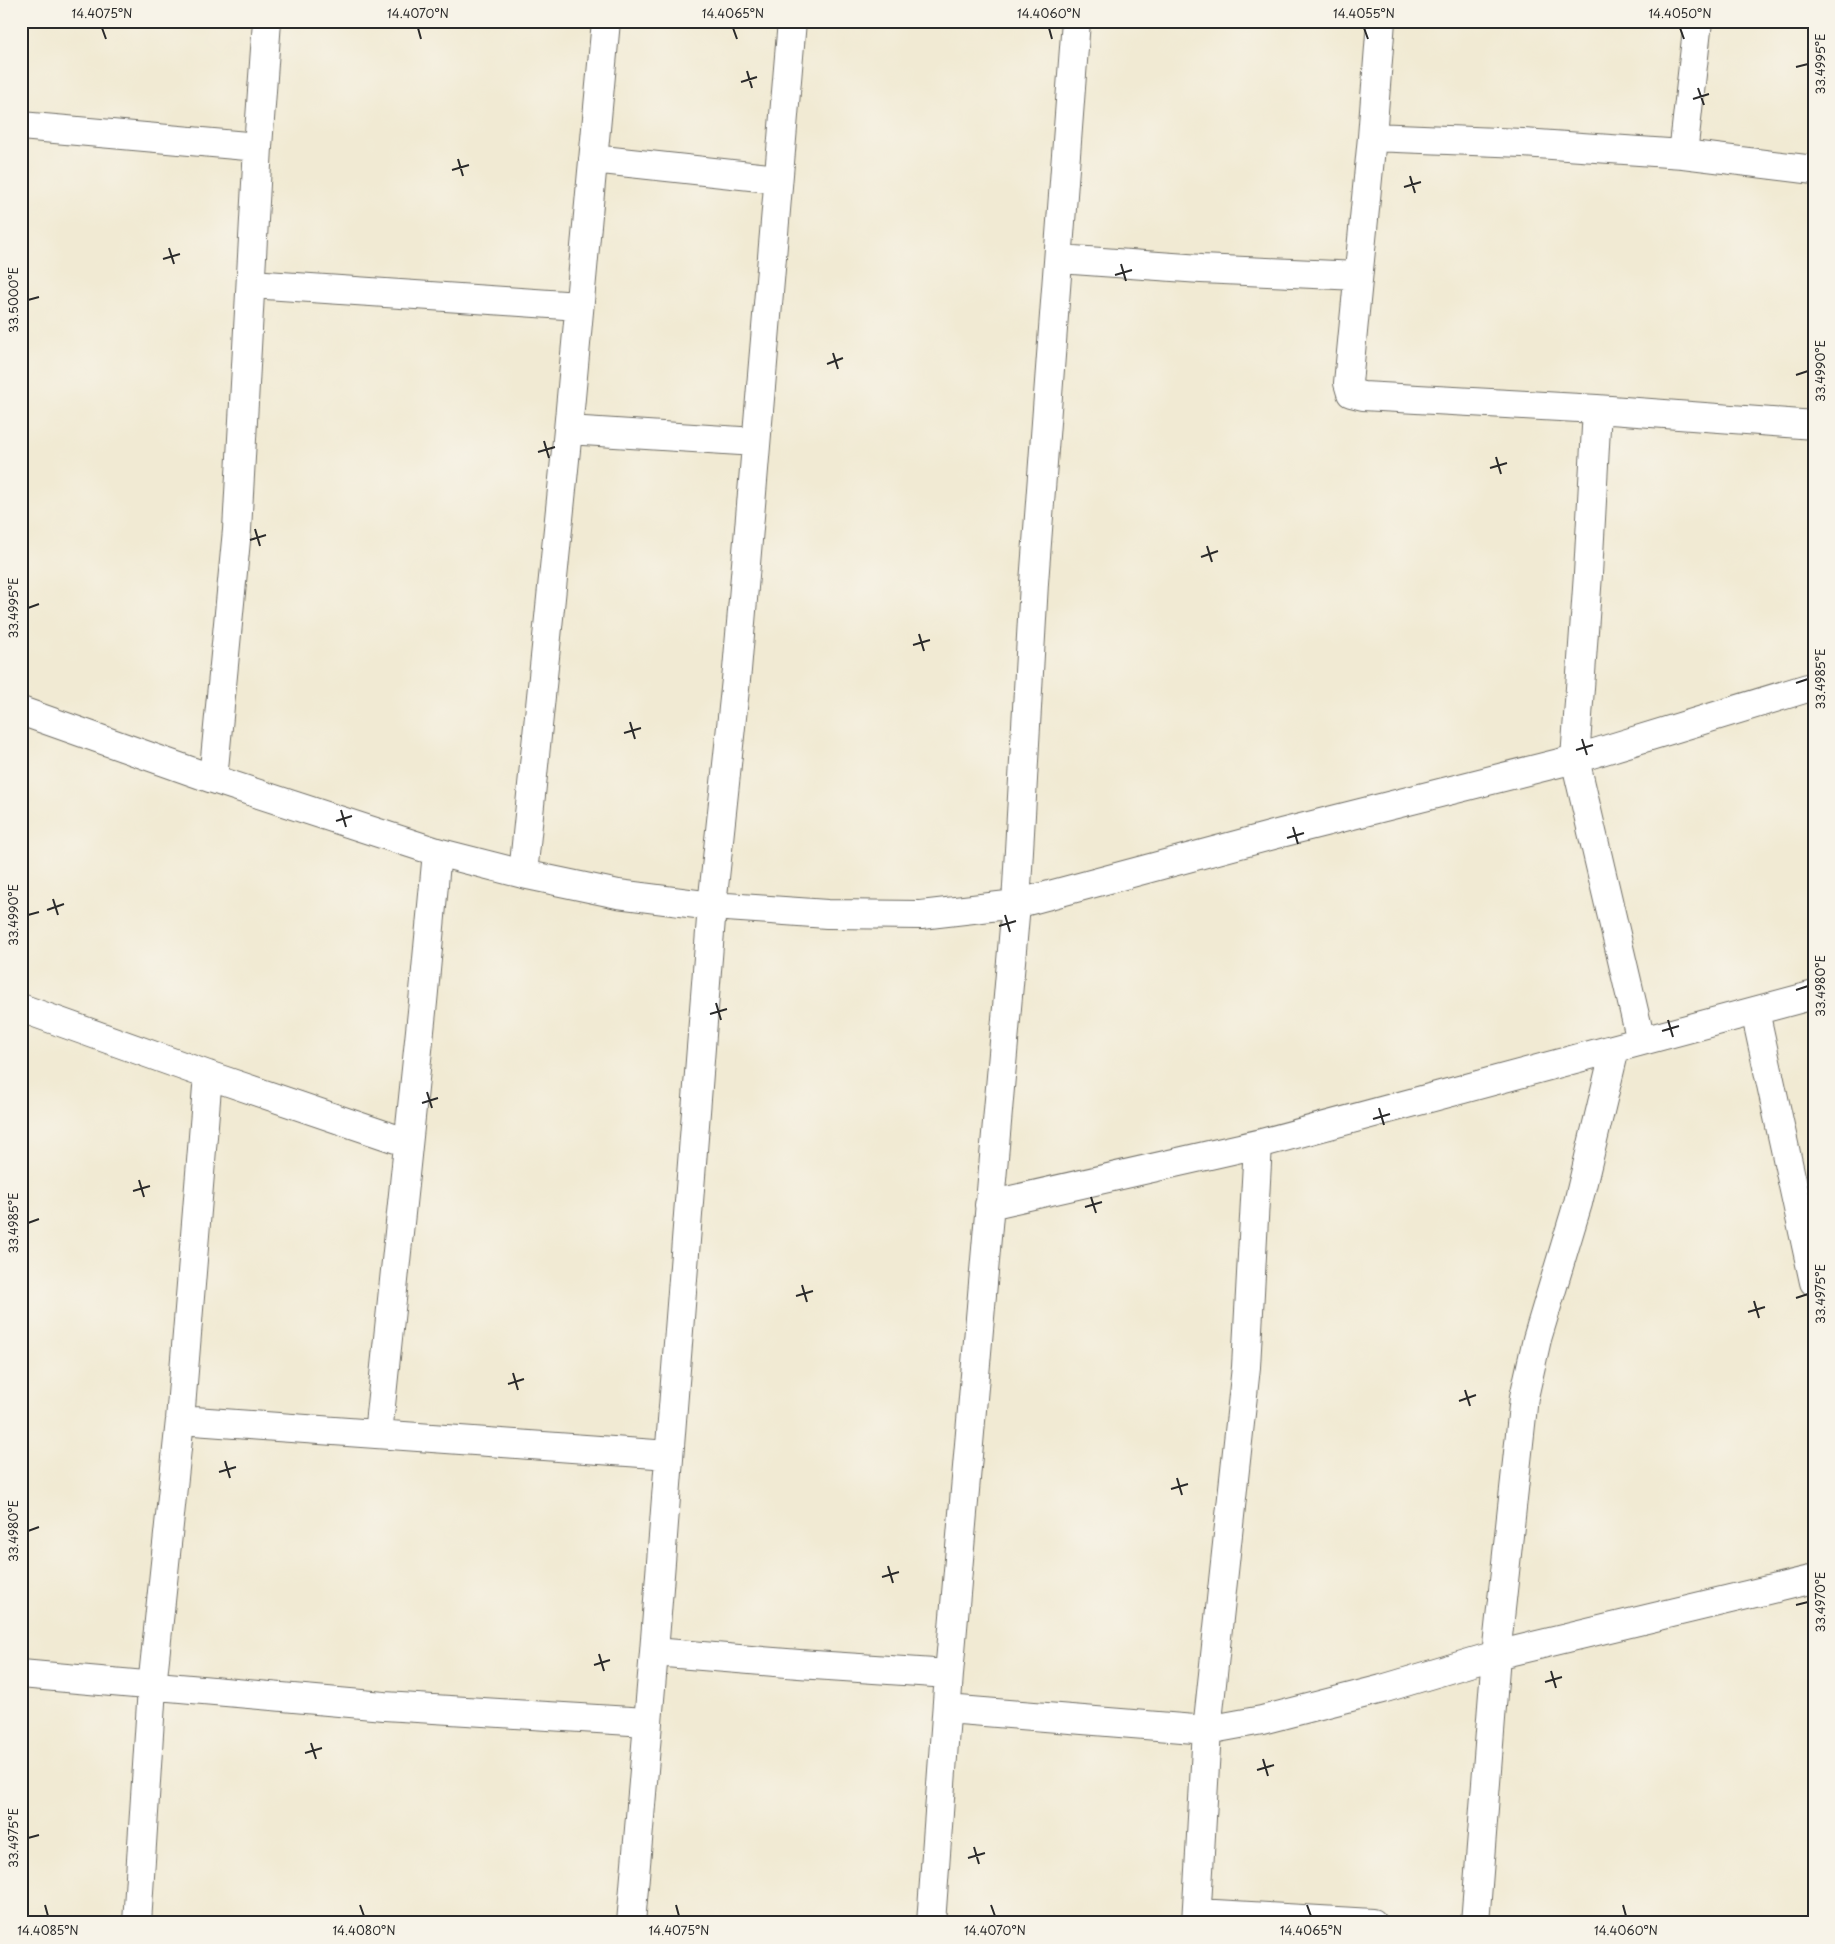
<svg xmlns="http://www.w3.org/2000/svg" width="1835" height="1944" viewBox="0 0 1835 1944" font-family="'Playpen Sans',sans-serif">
<rect width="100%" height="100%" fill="#f7f3e8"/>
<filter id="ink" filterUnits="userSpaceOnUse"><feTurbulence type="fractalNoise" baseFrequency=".02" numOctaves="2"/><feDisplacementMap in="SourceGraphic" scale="10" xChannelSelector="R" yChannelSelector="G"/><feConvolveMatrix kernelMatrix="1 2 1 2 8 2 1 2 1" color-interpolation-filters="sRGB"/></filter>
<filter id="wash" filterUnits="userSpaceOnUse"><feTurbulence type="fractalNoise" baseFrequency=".0096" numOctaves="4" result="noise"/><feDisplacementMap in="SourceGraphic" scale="20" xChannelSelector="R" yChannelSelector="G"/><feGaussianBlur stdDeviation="1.12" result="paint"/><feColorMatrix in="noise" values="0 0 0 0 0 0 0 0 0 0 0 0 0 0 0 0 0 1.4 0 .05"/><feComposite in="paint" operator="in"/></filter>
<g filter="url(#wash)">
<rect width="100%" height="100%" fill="#f1ead3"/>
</g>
<g filter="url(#ink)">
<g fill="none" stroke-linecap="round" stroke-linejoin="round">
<defs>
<path id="minor" d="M 1381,21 L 1372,137 L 1348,383 L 1351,393 L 1363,396 L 1597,409 L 1814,425
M 21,126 L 258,147
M 1372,137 L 1523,143 L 1683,154 L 1814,170
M 1683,154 L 1698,21
M 593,159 L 778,179
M 1059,259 L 1201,269 L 1358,276
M 251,284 L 579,306
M 1597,409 L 1588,574 L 1575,759 L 1641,1041
M 568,430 L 756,442
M 21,711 L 213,779 L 437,852 L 523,874 L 618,894 L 712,906 L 827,914 L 921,915 L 1016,904 L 1281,833 L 1575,759 L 1814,686
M 213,779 L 237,530 L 258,147 L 267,21
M 523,874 L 568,430 L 606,21
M 21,1008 L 208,1075 L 408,1143
M 1755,1011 L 1814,1282
M 989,1205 L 1258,1144 L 1814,995
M 180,1420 L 669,1455
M 378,1434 L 423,1002 L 437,852
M 654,1652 L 799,1664 L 949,1674
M 21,1674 L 384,1706 L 647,1722
M 947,1709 L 1207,1730 L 1262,1720 L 1382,1689 L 1496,1655 L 1814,1579
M 1197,1913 L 1372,1923
M 137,1923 L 152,1687 L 180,1420 L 208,1075
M 631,1923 L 654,1652 L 712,906 L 737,670 L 792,21
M 931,1923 L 949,1674 L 1016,904 L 1034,583 L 1076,21
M 1196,1923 L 1207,1730 L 1246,1367 L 1258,1144
M 1475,1923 L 1496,1655 L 1524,1397 L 1537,1339 L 1578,1203 L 1615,1049"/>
</defs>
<use href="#minor" stroke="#706e66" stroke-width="30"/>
<use href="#minor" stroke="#fff" stroke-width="28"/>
</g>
</g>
<path fill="none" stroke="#2b2b2b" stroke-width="2" d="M 102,28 L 106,39M 418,28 L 421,39M 733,28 L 737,39M 1049,28 L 1052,39M 1364,28 L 1368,39M 1680,28 L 1684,39M 1796,67 L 1808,64M 747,71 L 752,88M 741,82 L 757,77M 1698,88 L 1704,105M 1693,99 L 1709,94M 458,159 L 463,176M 452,170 L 469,165M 1410,176 L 1415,193M 1404,187 L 1421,182M 169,248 L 174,264M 163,259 L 180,254M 1121,264 L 1126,281M 1115,275 L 1132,270M 28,300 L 39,297M 833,353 L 838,369M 827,364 L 843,358M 1796,375 L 1808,371M 544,441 L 549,458M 538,452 L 555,447M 1496,457 L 1501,474M 1490,468 L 1507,463M 255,529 L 260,546M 250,540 L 266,535M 1207,546 L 1212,562M 1201,557 L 1218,551M 28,608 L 39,604M 919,634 L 924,651M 913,645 L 930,640M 1796,683 L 1808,679M 630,722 L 635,739M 624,733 L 641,728M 1582,739 L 1587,755M 1576,750 L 1593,745M 341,810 L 346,827M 336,821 L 352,816M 1293,827 L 1298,844M 1287,838 L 1304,833M 53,899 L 58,915M 47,910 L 64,904M 28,915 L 39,912M 1005,915 L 1010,932M 999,926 L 1016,921M 1796,990 L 1808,986M 716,1003 L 721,1020M 710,1014 L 727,1009M 1668,1020 L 1673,1037M 1662,1031 L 1679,1026M 427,1092 L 432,1108M 422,1103 L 438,1098M 1379,1108 L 1384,1125M 1373,1119 L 1390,1114M 139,1180 L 144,1197M 133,1191 L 150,1186M 1091,1197 L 1096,1213M 1085,1207 L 1102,1202M 28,1223 L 39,1219M 802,1285 L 807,1302M 796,1296 L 813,1291M 1796,1298 L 1808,1294M 1754,1301 L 1759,1318M 1748,1312 L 1765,1307M 513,1373 L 518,1390M 508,1384 L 524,1379M 1465,1390 L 1470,1406M 1459,1401 L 1476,1395M 225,1461 L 230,1478M 219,1472 L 236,1467M 1177,1478 L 1182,1495M 1171,1489 L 1188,1484M 28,1531 L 39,1527M 888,1566 L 893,1583M 882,1577 L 899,1572M 1796,1605 L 1808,1602M 599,1654 L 604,1671M 594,1665 L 610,1660M 1551,1671 L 1556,1688M 1545,1682 L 1562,1677M 311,1743 L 316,1759M 305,1753 L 322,1748M 1263,1759 L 1268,1776M 1257,1770 L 1274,1765M 28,1838 L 39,1835M 974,1847 L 979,1864M 968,1858 L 985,1853M 45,1905 L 48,1916M 360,1905 L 364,1916M 676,1905 L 679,1916M 991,1905 L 995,1916M 1307,1905 L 1311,1916M 1623,1905 L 1626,1916"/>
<rect width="1835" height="1944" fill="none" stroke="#f7f3e8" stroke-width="55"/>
<rect x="28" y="28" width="1780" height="1888" fill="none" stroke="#2b2b2b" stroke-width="2"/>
<g font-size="12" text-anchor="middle" fill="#2b2b2b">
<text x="102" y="18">14.4075°N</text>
<text x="418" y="18">14.4070°N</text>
<text x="733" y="18">14.4065°N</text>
<text x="1049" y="18">14.4060°N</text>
<text x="1364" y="18">14.4055°N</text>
<text x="1680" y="18">14.4050°N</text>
<text transform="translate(1821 64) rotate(-90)" y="4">33.4995°E</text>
<text transform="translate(14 300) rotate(-90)" y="4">33.5000°E</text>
<text transform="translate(1821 371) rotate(-90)" y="4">33.4990°E</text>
<text transform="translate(14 608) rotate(-90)" y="4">33.4995°E</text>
<text transform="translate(1821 679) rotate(-90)" y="4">33.4985°E</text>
<text transform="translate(14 915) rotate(-90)" y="4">33.4990°E</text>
<text transform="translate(1821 986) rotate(-90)" y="4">33.4980°E</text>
<text transform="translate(14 1223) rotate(-90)" y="4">33.4985°E</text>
<text transform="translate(1821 1294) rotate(-90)" y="4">33.4975°E</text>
<text transform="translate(14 1531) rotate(-90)" y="4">33.4980°E</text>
<text transform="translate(1821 1602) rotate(-90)" y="4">33.4970°E</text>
<text transform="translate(14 1838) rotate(-90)" y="4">33.4975°E</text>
<text x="48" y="1935">14.4085°N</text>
<text x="364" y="1935">14.4080°N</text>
<text x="679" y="1935">14.4075°N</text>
<text x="995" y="1935">14.4070°N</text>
<text x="1311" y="1935">14.4065°N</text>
<text x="1626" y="1935">14.4060°N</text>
</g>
</svg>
